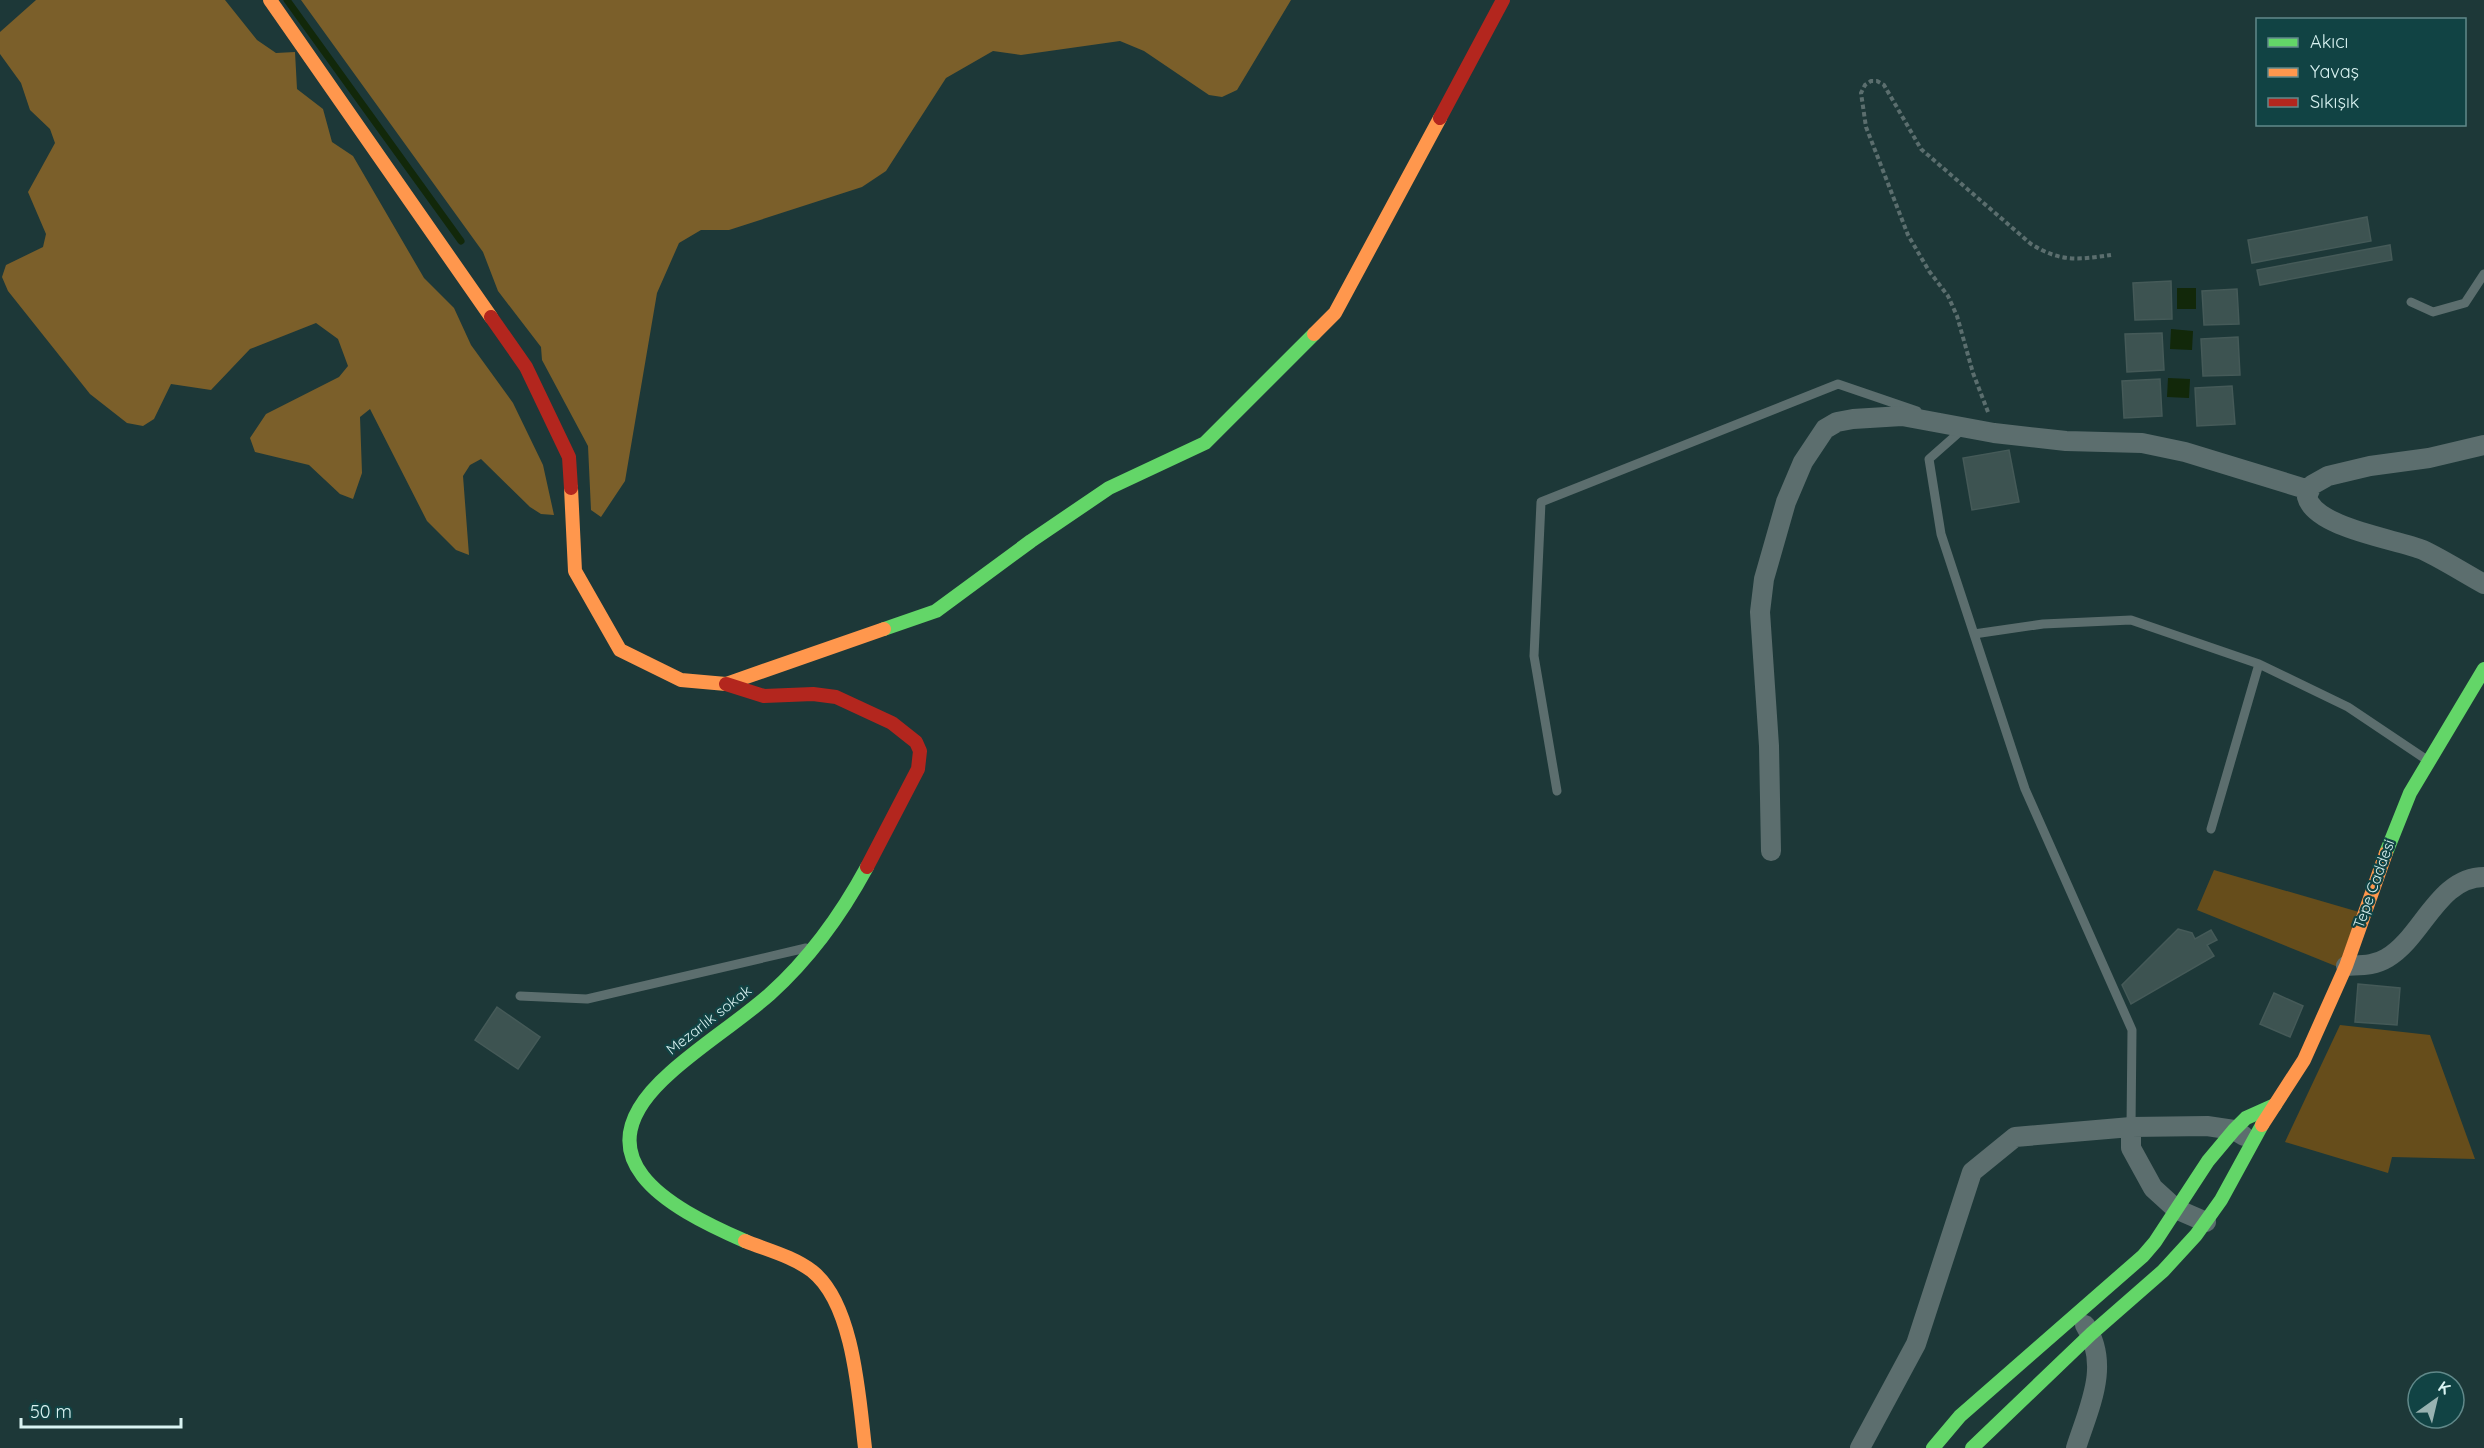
<svg xmlns="http://www.w3.org/2000/svg" width="2484" height="1448" viewBox="0 0 2484 1448" font-family="Quicksand,sans-serif">
<rect width="100%" height="100%" fill="#1d3838"/>
<path fill="#664d1b" d="M 2214,870 L 2359,912 L 2338,967 L 2197,910 Z
M 2340,1025 L 2430,1035 L 2475,1159 L 2392,1157 L 2388,1173 L 2285,1142 Z"/>
<path fill="#7b5f2a" d="M 36,0 L 225,0 L 257,40 L 276,53 L 295,52 L 297,89 L 323,109 L 332,142 L 353,156 L 424,278 L 454,308 L 471,345 L 513,403 L 543,465 L 554,515 L 541,514 L 530,507 L 481,459 L 470,465 L 463,476 L 469,555 L 456,550 L 427,521 L 370,409 L 360,417 L 362,473 L 353,499 L 340,494 L 309,465 L 255,452 L 250,438 L 266,414 L 339,377 L 348,366 L 338,339 L 316,323 L 250,349 L 211,390 L 171,384 L 154,419 L 143,426 L 127,423 L 90,394 L 8,291 L 2,277 L 6,265 L 43,247 L 46,234 L 28,192 L 55,143 L 50,129 L 30,110 L 21,83 L 0,54 L 0,32 Z
M 301,0 L 1291,0 L 1237,90 L 1222,97 L 1209,95 L 1144,51 L 1120,41 L 1021,55 L 993,51 L 946,78 L 886,171 L 862,187 L 729,230 L 701,230 L 679,243 L 657,293 L 625,481 L 601,517 L 591,510 L 588,446 L 542,360 L 541,347 L 498,291 L 483,252 Z"/>
<path fill="#12280a" d="M 2177,288 L 2196,288 L 2196,309 L 2177,309 Z
M 2171,329 L 2193,331 L 2192,350 L 2170,349 Z
M 2168,378 L 2190,379 L 2189,398 L 2167,397 Z"/>
<g fill="none" stroke-linecap="round" stroke-linejoin="round">
<path stroke="#12280a" stroke-width="7" d="M 287,0 L 461,241"/>
</g>
<path fill="#3d5351" stroke="#455a58" stroke-width="1.5" d="M 2367,217 L 2371,241 L 2252,263 L 2248,240 Z
M 2390,245 L 2392,260 L 2260,285 L 2257,270 Z
M 2171,281 L 2172,319 L 2135,320 L 2133,283 Z
M 2237,289 L 2239,324 L 2204,325 L 2202,291 Z
M 2162,333 L 2164,370 L 2127,372 L 2125,334 Z
M 2238,337 L 2240,375 L 2203,376 L 2201,339 Z
M 2160,379 L 2162,416 L 2124,418 L 2122,381 Z
M 2232,386 L 2235,424 L 2197,426 L 2195,388 Z
M 2009,450 L 2019,502 L 1972,510 L 1963,458 Z
M 2178,929 L 2192,933 L 2195,939 L 2211,930 L 2217,940 L 2207,945 L 2214,956 L 2131,1004 L 2122,985 Z
M 2358,984 L 2400,988 L 2397,1025 L 2355,1022 Z
M 2274,993 L 2303,1006 L 2290,1037 L 2260,1024 Z
M 497,1007 L 540,1037 L 518,1069 L 475,1040 Z"/>
<g fill="none" stroke-linecap="round" stroke-linejoin="round">
<path stroke="#5b6e6e" stroke-width="4" stroke-dasharray="4.5 3" stroke-linecap="butt" d="M 1988,412 L 1973,373 L 1957,316 L 1948,296 L 1929,271 L 1908,235 L 1866,127 L 1861,93 L 1865,85 L 1871,81 L 1877,81 L 1884,85 L 1921,149 L 2031,244 C 2060,262 2077,260 2111,255"/>
<path stroke="#5c6e6e" stroke-width="9" d="M 2411,302 L 2433,312 L 2465,303 L 2484,274
M 1963,429 L 1929,459 L 1941,534 L 2025,789 L 2132,1030 L 2131,1127
M 1974,634 L 2043,624 L 2131,620 L 2259,664 L 2348,707 L 2427,760
M 1557,791 L 1534,656 L 1541,502 L 1838,384 L 1917,411
M 2211,829 L 2259,664
M 520,996 L 587,999 L 806,948"/>
<path stroke="#5c6e6e" stroke-width="20" d="M 2484,445 L 2429,458 L 2370,466 L 2328,476 L 2312,485 L 2307,497 C 2315,528 2396,539 2423,550 C 2444,560 2464,573 2484,584
M 1771,851 L 1769,746 L 1760,612 L 1764,579 L 1786,502 L 1803,462 L 1825,429 L 1837,422 L 1853,419 L 1902,416 L 1994,433 L 2066,441 L 2142,443 L 2185,452 L 2309,490
M 2346,966 C 2360,965 2374,966 2387,958 C 2422,938 2438,877 2484,877
M 2131,1127 L 2131,1148 L 2153,1188 L 2176,1209 L 2206,1222
M 1860,1448 L 1916,1344 L 1972,1172 L 2015,1137 L 2131,1127 L 2207,1126 L 2234,1130 L 2244,1136
M 2076,1448 C 2089,1407 2111,1365 2085,1325"/>
<path stroke="#63d668" stroke-width="14" d="M 884,629 L 936,611 L 1031,541 L 1109,488 L 1205,443 L 1314,334
M 2386,853 L 2410,793 L 2484,669
M 745,1241 C 667,1207 575,1157 670,1073 C 701,1045 738,1022 770,994 C 810,958 841,915 867,867
M 1933,1448 L 1960,1416 L 2143,1256 L 2155,1242 L 2208,1161 L 2234,1130 L 2246,1118 L 2275,1105
M 1972,1448 L 2091,1334 L 2163,1271 L 2196,1235 L 2221,1200 L 2262,1125"/>
<path stroke="#ff974d" stroke-width="14" d="M 270,0 L 491,317
M 1314,334 L 1335,313 L 1440,118
M 571,488 L 575,571 L 620,650 L 681,680 L 726,684 L 884,629
M 2262,1125 L 2304,1060 L 2346,966 L 2386,853
M 745,1241 C 767,1250 792,1256 812,1271 C 854,1304 859,1398 865,1448"/>
<path stroke="#b3261e" stroke-width="14" d="M 1440,118 L 1503,0
M 491,317 L 526,367 L 569,457 L 571,488
M 726,684 L 764,696 L 813,694 L 836,697 L 892,723 L 916,742 L 920,751 L 918,769 L 867,867"/>
</g>
<g text-anchor="middle" stroke-width="4.5" stroke-linejoin="round" paint-order="stroke">
<g font-size="15" fill="#daf3f2" stroke="#114344">
<text transform="translate(2374 884) rotate(-70)" y="5">Tepe Caddesi</text>
<text transform="translate(709 1020) rotate(-38)" y="5">Mezarlık sokak</text>
</g>
</g>
<rect x="2256" y="18" width="210" height="108" fill="#114344" stroke="#61898a" stroke-width="1.5"/>
<rect x="2268" y="38" width="30" height="9" fill="#63d668" stroke="#61898a" stroke-width="1.5"/>
<text x="2310" y="48" font-size="18" fill="#daf3f2">Akıcı</text>
<rect x="2268" y="68" width="30" height="9" fill="#ff974d" stroke="#61898a" stroke-width="1.5"/>
<text x="2310" y="78" font-size="18" fill="#daf3f2">Yavaş</text>
<rect x="2268" y="98" width="30" height="9" fill="#b3261e" stroke="#61898a" stroke-width="1.5"/>
<text x="2310" y="108" font-size="18" fill="#daf3f2">Sıkışık</text>
<g transform="translate(2436 1400) rotate(34)"><circle r="28" fill="#114344" stroke="#61898a" stroke-width="1.5"/>
<path d="M0-4.5L10 22L0 15L-10 22Z" fill="#98b2b1"/>
<text y="-9" font-size="16" font-weight="bold" text-anchor="middle" fill="#daf3f2">K</text>
</g>
<path d="M21 1418v9h160v-9" fill="none" stroke="#daf3f2" stroke-width="3"/>
<text x="30" y="1418" font-size="18" fill="#daf3f2" stroke="#114344" stroke-width="4.5" paint-order="stroke">50 m</text>
</svg>
